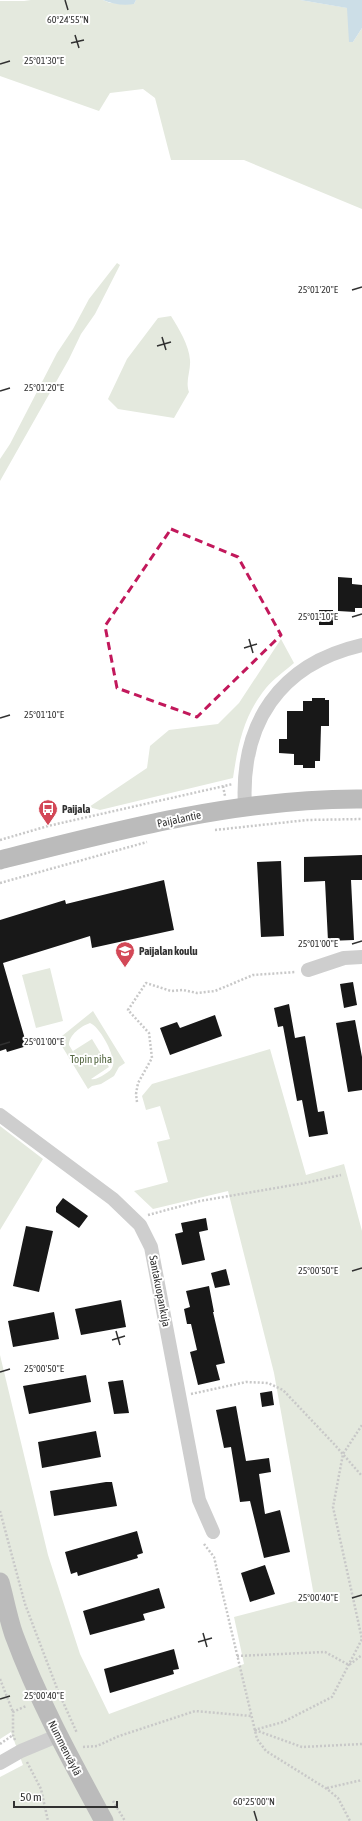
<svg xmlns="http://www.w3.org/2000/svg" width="362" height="1821" viewBox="0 0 362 1821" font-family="'Asap Condensed',sans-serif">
<rect width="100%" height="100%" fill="#fff"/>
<path fill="#e4e9de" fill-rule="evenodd" d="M 31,0 L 103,0 L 110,3 L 134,4 L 136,0 L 300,0 L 348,8 L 353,42 L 362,28 L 362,209 L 244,160 L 171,160 L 155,98 L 143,89 L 110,93 L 99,111 L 0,76 L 0,1 L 24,1 Z
M 117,263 L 120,265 L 95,314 L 81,334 L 69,359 L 0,481 L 0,459 L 10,444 L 57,353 L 73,329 L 89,299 Z
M 171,316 C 179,329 189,345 190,360 C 191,371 185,381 189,392 L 174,418 L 118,409 L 108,399 L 127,359 L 158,318 Z
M 281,639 L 294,663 C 285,671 273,679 266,688 C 244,715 238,744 233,778 L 100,810 L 89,807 L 147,768 L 150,746 L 169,730 L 218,724 L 239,703 Z
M 50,968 L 63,1021 L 36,1028 L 22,975 Z
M 93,1011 L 125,1063 L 119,1067 L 114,1076 L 101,1084 L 92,1086 L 88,1089 L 60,1043 L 62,1036 ZM 90,1023 C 100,1027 115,1055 113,1065 C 112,1070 108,1072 105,1074 C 100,1077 96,1080 91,1079 L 109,1067 L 92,1039 L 73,1051 L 83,1068 L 69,1045 C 69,1035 81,1026 90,1023 Z
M 270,1049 L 306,1175 L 344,1164 L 362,1231 L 362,1821 L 0,1821 L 0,1777 L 23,1765 L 11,1732 L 0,1739 L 0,1355 L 48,1555 L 80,1654 L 109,1714 L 244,1664 L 234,1617 L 314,1596 L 274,1373 L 228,1191 L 153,1209 L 134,1191 L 168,1182 L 157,1142 L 170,1139 L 160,1106 L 146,1110 L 142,1096 L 152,1084 Z
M 0,1126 L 43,1159 L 0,1230 Z"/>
<path fill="#ccdee7" d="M 103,0 L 136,0 L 134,4 C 124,6 112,4 103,0 Z
M 300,0 L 362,0 L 362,28 L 353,42 L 349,42 L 347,8 Z"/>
<path fill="#181818" d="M 338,577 L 352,578 L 352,584 L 362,585 L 362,608 L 355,608 L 355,612 L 338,611 Z
M 319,610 L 333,610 L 333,625 L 319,625 Z
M 312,698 L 325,698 L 325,700 L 329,700 L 329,726 L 321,726 L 320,761 L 315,761 L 315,768 L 303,768 L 303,765 L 294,765 L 294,754 L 279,753 L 279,739 L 287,739 L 287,711 L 303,711 L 303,701 L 312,701 Z
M 362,855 L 362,880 L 351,880 L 354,940 L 328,941 L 325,881 L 304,882 L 304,857 Z
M 281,861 L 284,936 L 261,937 L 257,862 Z
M 164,880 L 174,930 L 92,948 L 90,936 L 3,963 L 27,1046 L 7,1052 L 6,1049 L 0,1051 L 0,920 L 65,900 L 66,904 Z
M 353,982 L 357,1005 L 344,1008 L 340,984 Z
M 289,1004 L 295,1038 L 305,1036 L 318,1112 L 324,1111 L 328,1134 L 309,1137 L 302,1100 L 297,1101 L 283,1026 L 278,1027 L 274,1008 Z
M 215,1015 L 222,1036 L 170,1055 L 160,1028 L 177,1022 L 180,1028 Z
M 355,1020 L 362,1057 L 362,1090 L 348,1092 L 336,1023 Z
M 63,1198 L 88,1216 L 79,1228 L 56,1212 L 56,1207 Z
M 206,1218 L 208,1230 L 199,1232 L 205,1260 L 182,1265 L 175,1234 L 183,1232 L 181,1223 Z
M 26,1226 L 53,1231 L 39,1292 L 13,1286 Z
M 226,1269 L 230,1285 L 215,1288 L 211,1273 Z
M 209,1286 L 214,1312 L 213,1312 L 225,1363 L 216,1365 L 220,1380 L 198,1385 L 190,1352 L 197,1350 L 191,1324 L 187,1324 L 184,1309 L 190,1307 L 186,1291 Z
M 121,1300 L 126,1327 L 81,1335 L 75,1309 Z
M 54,1312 L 59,1339 L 13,1347 L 8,1321 Z
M 86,1375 L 91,1402 L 29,1414 L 23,1386 Z
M 123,1380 L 129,1413 L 114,1414 L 108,1382 Z
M 272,1391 L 274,1405 L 262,1407 L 260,1393 Z
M 236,1406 L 246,1461 L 269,1458 L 271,1472 L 259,1474 L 265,1514 L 280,1510 L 290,1552 L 264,1558 L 250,1501 L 240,1502 L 231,1447 L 224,1448 L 216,1410 Z
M 96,1431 L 101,1457 L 42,1468 L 38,1442 Z
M 106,1482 L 112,1482 L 117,1506 L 54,1516 L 50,1491 Z
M 137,1531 L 143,1553 L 137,1555 L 138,1558 L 78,1576 L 77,1572 L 71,1574 L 65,1552 Z
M 265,1565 L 275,1594 L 250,1602 L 241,1573 Z
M 159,1588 L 165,1608 L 143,1614 L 145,1620 L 90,1635 L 83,1611 Z
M 174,1649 L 179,1669 L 173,1670 L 174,1674 L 110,1693 L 104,1669 Z"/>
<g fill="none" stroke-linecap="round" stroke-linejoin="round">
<path stroke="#c8c8c8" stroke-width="2.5" stroke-dasharray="2 2" stroke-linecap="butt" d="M 223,786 L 225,796
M 215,830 L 307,820 L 362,819
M 0,840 L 48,826 L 233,784
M 0,883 L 147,842
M 137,1102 L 136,1094 L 138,1083 L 152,1058 L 149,1033 L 128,1010 L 146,983 L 171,991 L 183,990 L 197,993 L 215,991 L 253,975 L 296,972
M 148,1215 L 200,1201 L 305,1183 L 341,1175
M 191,1394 L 246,1382 L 268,1383 L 283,1390 L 334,1444 L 362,1476
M 0,1511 L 25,1604 L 58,1691 L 77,1733
M 204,1544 L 214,1557 L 257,1739 L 266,1751 L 327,1789 L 338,1798 L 350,1821
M 237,1656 L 325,1652 L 349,1665 L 362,1655
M 0,1679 L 13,1712
M 254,1730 L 283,1722 L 332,1697 L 362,1639 L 333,1507 L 343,1454 L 362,1425
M 255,1730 L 302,1747 L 362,1744
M 15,1740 L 13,1735 L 13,1712 L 26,1706
M 0,1744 L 13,1735
M 83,1747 L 97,1746 L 119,1736 L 195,1711 L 251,1716
M 27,1762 L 41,1789 L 48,1821
M 327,1788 L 362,1780
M 113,1801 L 125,1821"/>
<path stroke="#cecece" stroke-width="14" d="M 245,807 C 240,724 279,664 362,645
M 308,970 L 344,958 L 362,957
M 0,1115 L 113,1199 L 140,1225 L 151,1247 L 199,1500 L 213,1532
M 0,1763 L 21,1751 L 57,1736"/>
<path stroke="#bbb" stroke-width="19" d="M 0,860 C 118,830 240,798 362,799
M 0,1582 C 5,1600 8,1618 14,1635 C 38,1700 71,1760 104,1821"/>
</g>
<path fill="none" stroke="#c2185b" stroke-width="3" stroke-dasharray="8 5" stroke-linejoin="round" d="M 171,529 L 238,557 L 281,635 L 197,717 L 117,688 L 105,626 Z"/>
<path fill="none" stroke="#313131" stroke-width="1.5" d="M 65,0 L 68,10M 75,35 L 79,48M 71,43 L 84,40M 0,64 L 10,61M 352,290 L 362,287M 162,337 L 166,350M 157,346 L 171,342M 0,391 L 10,388M 352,617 L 362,614M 249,639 L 253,653M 244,648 L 257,644M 0,718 L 10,715M 352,944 L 362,941M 0,1045 L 10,1042M 352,1271 L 362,1268M 116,1331 L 120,1345M 112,1340 L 125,1336M 0,1372 L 10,1369M 352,1598 L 362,1595M 203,1633 L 207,1647M 198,1642 L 212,1638M 0,1699 L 10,1696M 254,1811 L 257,1821"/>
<defs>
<symbol id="bus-pin" viewBox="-11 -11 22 30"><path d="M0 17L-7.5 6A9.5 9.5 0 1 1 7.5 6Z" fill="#d34857" stroke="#fff"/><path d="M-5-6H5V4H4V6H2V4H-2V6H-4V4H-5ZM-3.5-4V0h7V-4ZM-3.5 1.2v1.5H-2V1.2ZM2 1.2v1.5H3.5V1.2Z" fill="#fff"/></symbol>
<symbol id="school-pin" viewBox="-11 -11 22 30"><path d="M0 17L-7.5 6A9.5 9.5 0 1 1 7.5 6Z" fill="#d34857" stroke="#fff"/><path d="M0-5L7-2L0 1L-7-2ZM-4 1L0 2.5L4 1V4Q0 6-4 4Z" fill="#fff"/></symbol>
</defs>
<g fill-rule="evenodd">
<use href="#bus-pin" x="37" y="798" width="22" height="30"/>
<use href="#school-pin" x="114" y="940" width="22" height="30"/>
</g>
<g text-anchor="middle" stroke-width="4" stroke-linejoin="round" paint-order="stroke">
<g font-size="11" font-weight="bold" fill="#313131" stroke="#fff" text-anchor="start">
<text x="62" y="813">Paijala</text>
<text x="139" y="955">Paijalan koulu</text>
</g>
<g font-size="11" fill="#313131" stroke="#fff">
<text transform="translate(179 819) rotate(-12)" y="4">Paijalantie</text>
<text transform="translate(160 1291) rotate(79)" y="4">Santakuopankuja</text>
<text transform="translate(65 1748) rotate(63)" y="4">Nummenväylä</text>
</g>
<g font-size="11" fill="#556843" stroke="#fff">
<text x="91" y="1063">Topin piha</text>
</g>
</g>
<g font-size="10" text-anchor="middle" fill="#313131" stroke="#fff" stroke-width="4" stroke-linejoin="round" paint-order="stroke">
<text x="68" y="23">60°24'55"N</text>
<text x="44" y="64">25°01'30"E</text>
<text x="318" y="293">25°01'20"E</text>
<text x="44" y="391">25°01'20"E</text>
<text x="318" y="620">25°01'10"E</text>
<text x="44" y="718">25°01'10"E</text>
<text x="318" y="947">25°01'00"E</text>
<text x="44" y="1045">25°01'00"E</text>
<text x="318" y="1274">25°00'50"E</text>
<text x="44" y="1372">25°00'50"E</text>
<text x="318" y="1601">25°00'40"E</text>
<text x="44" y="1699">25°00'40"E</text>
<text x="254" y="1805">60°25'00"N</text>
</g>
<path d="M14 1801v6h103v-6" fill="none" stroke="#313131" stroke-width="2"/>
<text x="20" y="1801" font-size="12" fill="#313131" stroke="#ffffff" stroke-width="3" paint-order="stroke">50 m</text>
</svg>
